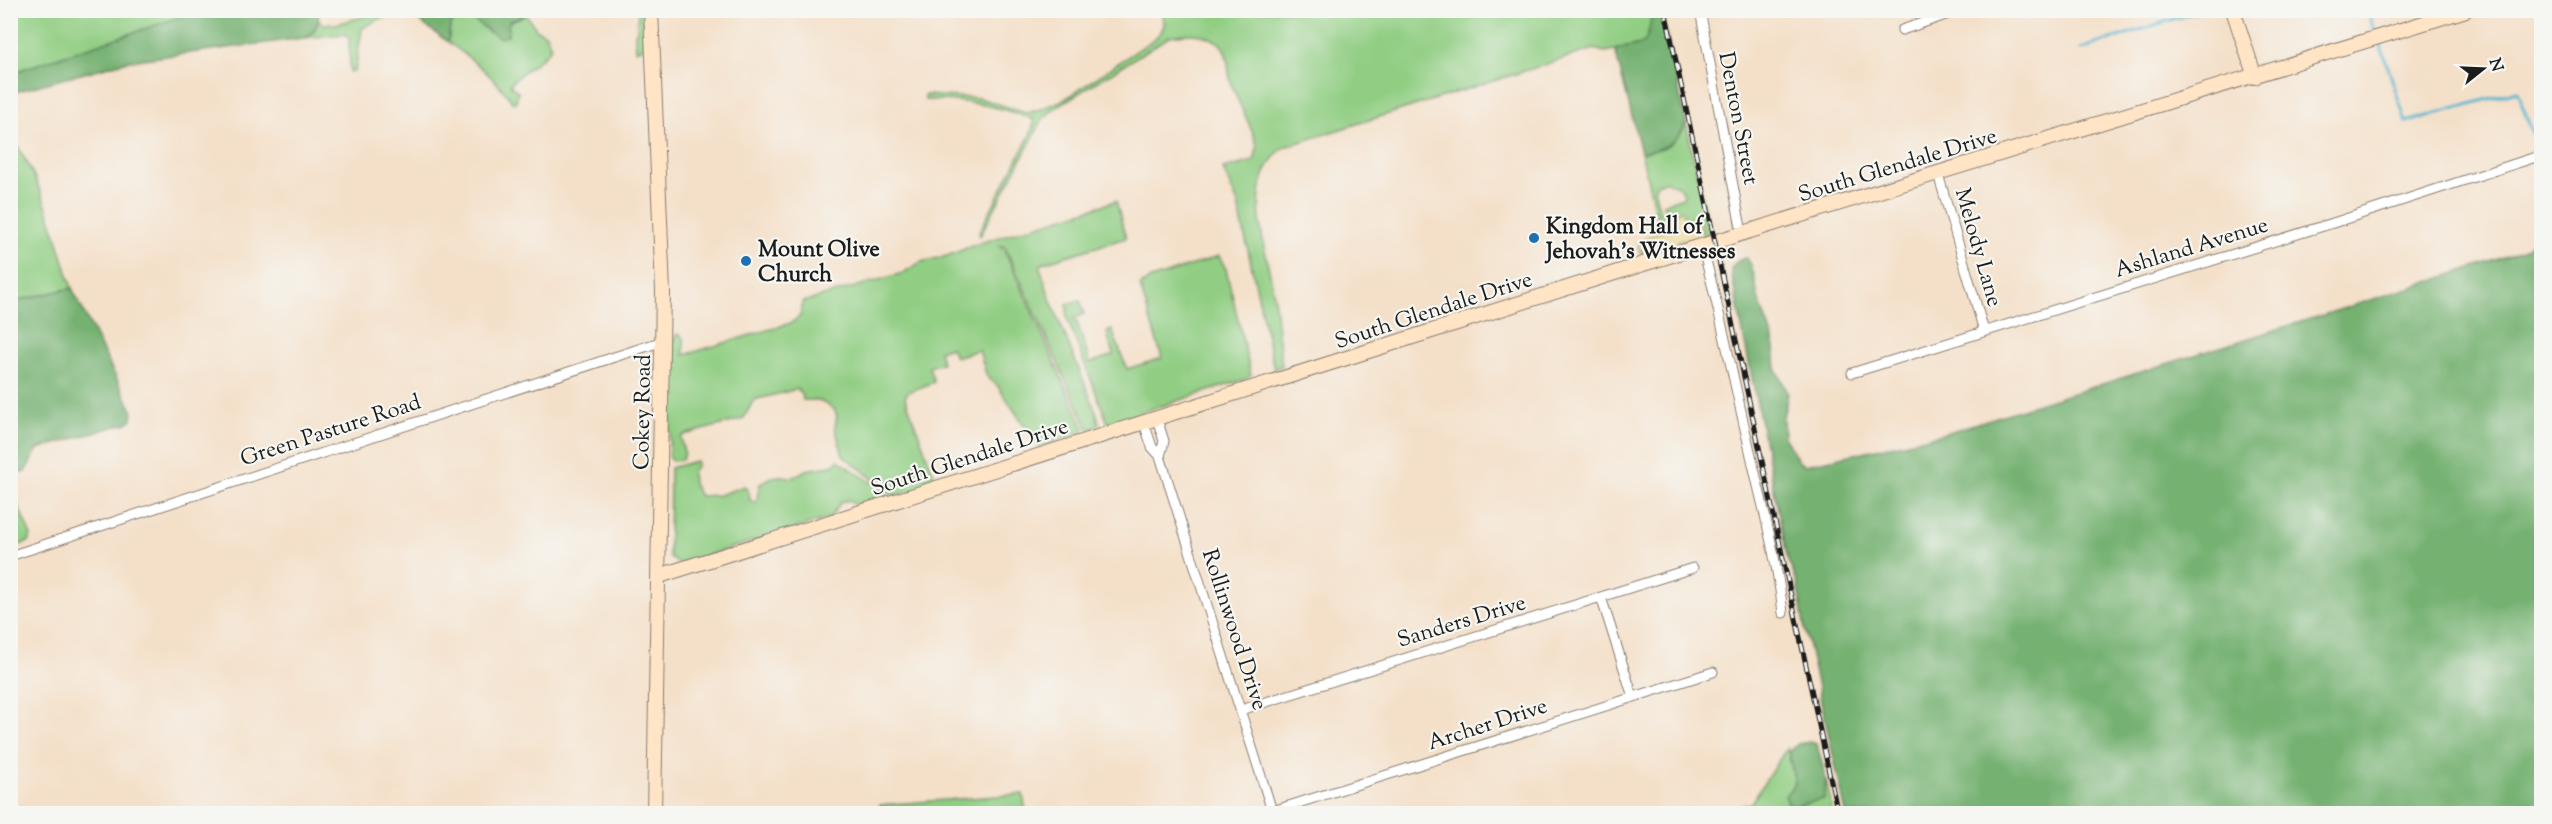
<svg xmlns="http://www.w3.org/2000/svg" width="2552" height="824" viewBox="0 0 2552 824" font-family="'Sorts Mill Goudy',serif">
<rect width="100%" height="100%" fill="#f6f6f2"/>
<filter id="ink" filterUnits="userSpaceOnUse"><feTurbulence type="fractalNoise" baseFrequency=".0167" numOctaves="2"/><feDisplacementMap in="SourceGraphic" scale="12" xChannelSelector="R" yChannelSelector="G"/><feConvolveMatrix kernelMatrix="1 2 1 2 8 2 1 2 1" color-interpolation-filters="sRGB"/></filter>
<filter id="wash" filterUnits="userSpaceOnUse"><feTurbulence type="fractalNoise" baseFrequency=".008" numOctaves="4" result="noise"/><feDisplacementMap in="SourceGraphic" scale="24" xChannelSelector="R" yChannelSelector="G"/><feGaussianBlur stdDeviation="1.35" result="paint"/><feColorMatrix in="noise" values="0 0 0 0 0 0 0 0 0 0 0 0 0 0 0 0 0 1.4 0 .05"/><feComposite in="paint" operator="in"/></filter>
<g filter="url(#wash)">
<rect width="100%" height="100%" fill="#f4e0c9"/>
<path fill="#91ce83" stroke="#567550" stroke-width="1.5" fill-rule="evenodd" d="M 11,10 L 201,11 L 11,73 Z
M 389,10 L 411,11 L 416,19 C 399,12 377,17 362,29 L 355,71 L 350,72 L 349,38 L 345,34 L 304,38 L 313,33 L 319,20 L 324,24 L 336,24 Z
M 1661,10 L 1662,14 L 1651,18 L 1649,38 L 1643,44 L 1605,52 L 1594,49 L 1284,147 C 1239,184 1268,250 1274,297 C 1277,320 1279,343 1282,366 L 1274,369 L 1238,204 L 1223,169 L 1254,161 C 1255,156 1257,151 1257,147 C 1257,137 1235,97 1231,82 C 1227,70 1230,52 1219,43 C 1204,32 1188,33 1170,36 L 1055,108 L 1043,119 L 980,236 L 979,232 L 1030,135 L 1034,123 L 1033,119 C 995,106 966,99 925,100 L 925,95 L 979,98 L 1026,113 L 1039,110 L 1063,100 L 1154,39 C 1164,30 1167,24 1161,11 Z
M 638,11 L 643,11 L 644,46 L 642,49 L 636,50 L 635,33 L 637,31 Z
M 466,15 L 477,21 L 489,33 L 507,28 L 509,22 L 526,15 L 537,30 L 546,34 L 551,47 C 542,62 516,74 510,85 L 518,92 L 516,102 L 513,103 C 495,77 473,60 448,42 L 450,26 L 454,19 Z
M 1686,122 L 1710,236 L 1703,236 L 1698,218 C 1683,217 1672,225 1660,233 L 1641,152 C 1661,151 1679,143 1686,122 ZM 1666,181 L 1678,186 L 1684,193 L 1683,197 L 1663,204 L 1665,211 L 1663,213 L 1660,212 L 1654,189 L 1657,184 Z
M 10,135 C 45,185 54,232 72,288 L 19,300 L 11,305 Z
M 1116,201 L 1126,238 L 1043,263 L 1040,267 L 1051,301 L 1097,414 L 1099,424 L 1095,429 L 1088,429 L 1005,247 L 998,245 L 1005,251 L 1084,429 L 1080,433 L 1039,447 L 997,385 L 987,377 L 979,350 L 955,357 L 951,347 L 939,351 L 942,363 L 929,367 L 934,382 L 908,392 L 905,397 L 937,483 L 894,496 L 843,455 L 835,427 L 837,416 L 834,409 L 819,400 L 803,400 L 802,394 L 797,389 L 754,400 L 743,419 L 684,435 L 681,438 L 684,453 L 682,460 L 672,461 L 669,458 L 672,341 L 676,335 L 679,334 L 684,339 L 684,355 L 791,323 L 800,316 L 803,302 L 903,273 L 921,262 L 947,256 L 977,244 Z
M 1656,242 L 1662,242 L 1666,248 L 1662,253 L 1644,256 L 1640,252 Z
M 1219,256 L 1226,269 L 1251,375 L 1246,379 L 1108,423 L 1067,318 L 1067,304 L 1080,300 L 1084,314 L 1073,319 L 1074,322 L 1077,322 L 1090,363 L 1113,355 L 1107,332 L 1112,330 L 1127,369 L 1162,358 L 1140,286 L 1148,280 Z
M 838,460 L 878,487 L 887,497 L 859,508 L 848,500 L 841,502 L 830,518 L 682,563 L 677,563 L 669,556 L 670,468 L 696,461 L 697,465 L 692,472 L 693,484 L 700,496 L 719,495 L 745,486 L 749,493 L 750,500 L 756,503 L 760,484 C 770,476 781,474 792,478 L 806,470 L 831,466 Z
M 11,489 L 31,536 L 28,542 L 11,547 Z
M 1787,748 L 1795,783 L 1824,799 L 1826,779 L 1833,813 L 1720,814 L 1751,803 Z
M 1023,794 L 1026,813 L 881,813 L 880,805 Z"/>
<path fill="#74b171" stroke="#486646" stroke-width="1.5" d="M 201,10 L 319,11 C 318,24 317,31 304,38 L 128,61 L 11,93 L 11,73 Z
M 524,10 L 526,15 L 509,21 L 508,36 L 500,38 L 466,15 L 455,18 L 450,26 L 448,42 L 416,19 L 411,11 Z
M 1662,14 L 1686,122 C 1679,143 1661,151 1641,152 L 1615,50 C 1645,41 1646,51 1651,18 Z
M 2533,239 L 2542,243 L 2541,813 L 1846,813 L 1804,625 L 1797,582 L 1788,561 L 1731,272 C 1731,265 1740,258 1747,258 L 1752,267 L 1759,301 L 1773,339 L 1776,368 L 1788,393 L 1783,417 L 1784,437 L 1799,462 L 1805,465 L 1939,435 L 2444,277 L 2513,254 L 2527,248 Z
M 72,288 L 133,412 L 132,419 L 127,423 L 38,449 L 25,472 L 11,474 L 11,305 L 19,300 Z
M 1810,742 L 1817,744 L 1826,779 L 1824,799 L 1790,807 L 1785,796 L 1795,783 L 1789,751 L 1798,744 Z"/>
<path fill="#eeda9e" stroke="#857b5d" stroke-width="1.5" d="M 1682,210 L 1684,219 L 1698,218 L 1703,236 L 1710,236 L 1691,243 L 1689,239 L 1679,240 L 1676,244 L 1676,247 L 1662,253 L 1666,248 L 1662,242 L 1649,244 L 1640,252 L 1638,247 L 1641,240 L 1668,228 L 1676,212 Z"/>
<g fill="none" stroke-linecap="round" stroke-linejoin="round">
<path stroke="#53b5d1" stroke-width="3" d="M 2367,10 L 2376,34
M 2379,40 L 2406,122 L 2517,91 L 2540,154
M 2081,49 L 2201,10"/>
</g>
</g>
<g filter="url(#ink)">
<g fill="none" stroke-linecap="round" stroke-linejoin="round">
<defs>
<path id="street" d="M 1700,10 L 1742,233
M 1902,30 L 1960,10
M 1938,174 L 1984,331
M 1702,246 C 1721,314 1734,383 1750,451 C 1762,505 1777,558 1783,613
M 1852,373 L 2333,223 L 2542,155
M 1157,419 L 1164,441 L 1160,456
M 1144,423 L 1152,447 L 1160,456 L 1273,814
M 10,556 L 663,341
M 1601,597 L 1633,697
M 1241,710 L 1693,568
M 1273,811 L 1713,672"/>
<path id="secondary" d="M 651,10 L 663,291 L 654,814
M 2233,10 L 2255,77
M 659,576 L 1643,264 L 2466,10"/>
</defs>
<use href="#street" stroke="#887e72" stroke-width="11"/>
<use href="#secondary" stroke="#887e72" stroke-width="16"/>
<use href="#street" stroke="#fff" stroke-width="9"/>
<use href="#secondary" stroke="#ffe4c6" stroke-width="14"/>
<defs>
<path id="rail" d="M 1665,10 L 1838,814"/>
</defs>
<use href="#rail" stroke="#1c1c1c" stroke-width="5"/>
<use href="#rail" stroke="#f6f6f2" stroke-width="3" stroke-dasharray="9" stroke-linecap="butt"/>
</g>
</g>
<g fill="#1f6fb2" stroke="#f6f6f2" stroke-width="2">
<circle cx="1534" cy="238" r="6"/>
<circle cx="746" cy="261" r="6"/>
</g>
<g text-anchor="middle" stroke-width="4.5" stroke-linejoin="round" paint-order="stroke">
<g font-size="22" fill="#1c1c1c" stroke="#f6f6f2">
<text transform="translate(1740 118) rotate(79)" y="8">Denton Street</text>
<text transform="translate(1897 164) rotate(-17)" y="8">South Glendale Drive</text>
<text transform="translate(2191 246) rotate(-17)" y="8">Ashland Avenue</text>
<text transform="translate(1980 247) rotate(74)" y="8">Melody Lane</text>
<text transform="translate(1433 309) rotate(-18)" y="8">South Glendale Drive</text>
<text transform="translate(641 412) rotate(-89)" y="8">Cokey Road</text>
<text transform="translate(330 429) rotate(-18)" y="8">Green Pasture Road</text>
<text transform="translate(969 456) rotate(-18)" y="8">South Glendale Drive</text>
<text transform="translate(1461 620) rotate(-17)" y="8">Sanders Drive</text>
<text transform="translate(1236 629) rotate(72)" y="8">Rollinwood Drive</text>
<text transform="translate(1487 723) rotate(-18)" y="8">Archer Drive</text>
</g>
<g font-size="22" font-weight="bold" fill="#1c1c1c" stroke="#f6f6f2" text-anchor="start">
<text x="1546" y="233">Kingdom Hall of<tspan x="1546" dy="25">Jehovah’s Witnesses</tspan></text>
<text x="758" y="256">Mount Olive<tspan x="758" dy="25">Church</tspan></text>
</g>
</g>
<rect width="2552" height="824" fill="none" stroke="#f6f6f2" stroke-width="36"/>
<g transform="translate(2483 69) rotate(72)" stroke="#f6f6f2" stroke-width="4.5" paint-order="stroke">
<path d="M0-4.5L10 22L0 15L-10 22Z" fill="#1c1c1c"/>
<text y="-9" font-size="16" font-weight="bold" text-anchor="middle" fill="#1c1c1c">N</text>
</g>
</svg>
